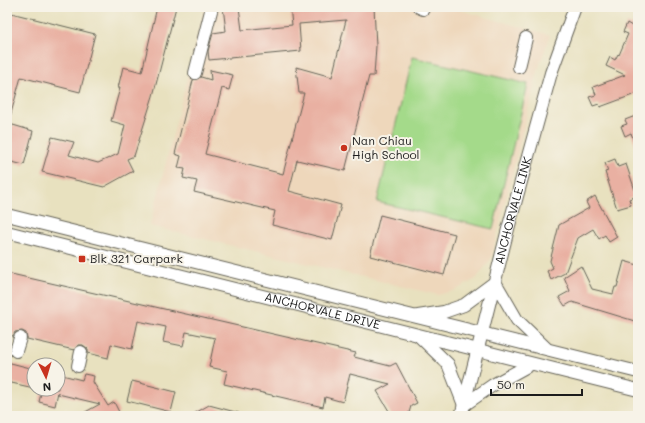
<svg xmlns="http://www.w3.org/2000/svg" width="645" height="423" viewBox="0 0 645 423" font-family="Mali,sans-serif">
<rect width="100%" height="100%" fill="#f7f3e8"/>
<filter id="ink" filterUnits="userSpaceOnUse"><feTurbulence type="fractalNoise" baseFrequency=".025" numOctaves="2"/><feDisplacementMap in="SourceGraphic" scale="8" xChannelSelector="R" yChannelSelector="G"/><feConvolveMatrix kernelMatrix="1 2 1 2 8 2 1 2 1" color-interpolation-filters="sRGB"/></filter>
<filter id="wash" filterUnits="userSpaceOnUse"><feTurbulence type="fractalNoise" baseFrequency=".012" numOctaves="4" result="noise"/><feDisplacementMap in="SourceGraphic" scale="16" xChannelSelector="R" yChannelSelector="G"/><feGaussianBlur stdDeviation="0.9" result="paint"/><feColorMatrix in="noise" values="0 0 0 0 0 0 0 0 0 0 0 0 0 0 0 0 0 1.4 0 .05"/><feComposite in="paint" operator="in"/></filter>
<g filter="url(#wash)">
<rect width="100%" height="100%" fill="#e8e1bf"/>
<path fill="#eed7bb" d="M 205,7 L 449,7 L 550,35 L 538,70 L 491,259 L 476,279 L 456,290 L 438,295 L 150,226 Z"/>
<path fill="#a4da8a" stroke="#607b53" d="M 412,57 L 528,84 L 493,229 L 377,202 Z"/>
<g id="blocks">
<path fill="#e9b0a2" d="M 157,7 L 176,7 L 153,96 L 134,156 L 127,159 L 133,171 L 104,187 L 42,172 L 52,137 L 74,142 L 69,155 L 98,163 L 118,154 L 125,125 L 111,121 L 120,88 L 118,88 L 123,67 L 142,72 Z
M 223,7 L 239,7 L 242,30 L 292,25 L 290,7 L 374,7 L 376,46 L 374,76 L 369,76 L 345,171 L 297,160 L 289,191 L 341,205 L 332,240 L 272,225 L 275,211 L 194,192 L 197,181 L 183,178 L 185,169 L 178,168 L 181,156 L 175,154 L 193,80 L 201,77 L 211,80 L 210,70 L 233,75 L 229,90 L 222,88 L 205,154 L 283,174 L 304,93 L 299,93 L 296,67 L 332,77 L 346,20 L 299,24 L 301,51 L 209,60 L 208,51 L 213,33 L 226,31 Z
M 7,12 L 95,34 L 80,92 L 21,77 L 10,117 L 7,117 Z
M 638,12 L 638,93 L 600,107 L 599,104 L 593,106 L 589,97 L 596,95 L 593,87 L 625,75 L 606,66 L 610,57 L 615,60 L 618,54 L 619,55 L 628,34 L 623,32 L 627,23 L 632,26 Z
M 638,115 L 638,150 L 637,150 L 631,133 L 625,136 L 621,126 L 627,124 L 625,120 Z
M 13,125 L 33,131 L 24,165 L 8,161 L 10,155 L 7,153 L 7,127 Z
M 615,159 L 618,167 L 626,164 L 637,196 L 629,199 L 631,205 L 617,209 L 605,172 L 608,171 L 605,163 Z
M 595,196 L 617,237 L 609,242 L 605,235 L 599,239 L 593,229 L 578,238 L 565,273 L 551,280 L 547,271 L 553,268 L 550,261 L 559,225 L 589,208 L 586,202 Z
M 380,215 L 455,234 L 444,275 L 370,256 Z
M 624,261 L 638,265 L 638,322 L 572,302 L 565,306 L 559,297 L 570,291 L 564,277 L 581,266 L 592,289 L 613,294 L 615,287 L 617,287 Z
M 7,273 L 356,353 L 354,357 L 390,366 L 396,363 L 417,403 L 411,406 L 408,416 L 392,416 L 377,391 L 390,384 L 350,374 L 343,402 L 325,397 L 323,407 L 224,384 L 227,371 L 209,367 L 215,338 L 186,332 L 183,346 L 163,342 L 166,327 L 138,321 L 132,349 L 111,344 L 108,358 L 88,353 L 88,349 L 83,345 L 78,345 L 74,350 L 27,339 L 26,333 L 22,331 L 15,332 L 13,336 L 7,335 Z
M 7,362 L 34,369 L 34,388 L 7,382 Z
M 58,374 L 82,380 L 84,374 L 94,376 L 93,382 L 108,406 L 114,402 L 119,412 L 114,416 L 78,416 L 100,404 L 58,394 L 58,392 L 55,406 L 39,402 L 42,389 L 58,389 Z
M 132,381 L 176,392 L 171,412 L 127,401 Z
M 209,405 L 239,413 L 239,416 L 190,416 Z"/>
</g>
</g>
<g filter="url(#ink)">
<use href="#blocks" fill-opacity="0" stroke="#636155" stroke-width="1"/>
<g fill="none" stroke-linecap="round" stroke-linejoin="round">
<defs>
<g id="minor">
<path d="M 419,7 L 423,9"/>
<path d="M 519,67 L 526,38"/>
<path d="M 195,73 L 212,7"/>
<path d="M 7,215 L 638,372"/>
<path id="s1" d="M 7,232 L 638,390"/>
<path d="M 495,282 L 517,320 L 546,348"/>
<path d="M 418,316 L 444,312 L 464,305 L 495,282"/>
<path d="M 419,336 L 448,364 L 464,405"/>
<path d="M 16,351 L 20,338"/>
<path d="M 78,366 L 81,352"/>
<path d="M 464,405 L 493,385 L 531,364"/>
<path id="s2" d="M 461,416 L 508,229 L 551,73 L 575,7"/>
</g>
</defs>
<use href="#minor" stroke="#636155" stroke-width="14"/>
<use href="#minor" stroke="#fff" stroke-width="12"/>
</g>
</g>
<g fill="#c8321e" stroke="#f7f3e8" stroke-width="1.5">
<circle cx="344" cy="148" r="4"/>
<rect x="78" y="255" width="8" height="8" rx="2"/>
</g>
<g text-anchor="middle" stroke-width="4" stroke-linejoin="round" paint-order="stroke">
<g font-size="12" fill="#1c1c1c" stroke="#f7f3e8" text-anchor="start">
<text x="352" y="145">Nan Chiau<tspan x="352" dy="14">High School</tspan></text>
<text x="90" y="263">Blk 321 Carpark</text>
</g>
<g font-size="12" fill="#1c1c1c" stroke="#f7f3e8">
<text dy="4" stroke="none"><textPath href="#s2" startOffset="212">ANCHORVALE LINK</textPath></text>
<text dy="4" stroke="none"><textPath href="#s1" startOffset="325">ANCHORVALE DRIVE</textPath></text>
</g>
</g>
<rect width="645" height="423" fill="none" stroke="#f7f3e8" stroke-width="24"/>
<g transform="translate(46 377) rotate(175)"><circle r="19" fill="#f7f3e8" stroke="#9f9d96"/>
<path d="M0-3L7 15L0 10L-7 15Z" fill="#c8321e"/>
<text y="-6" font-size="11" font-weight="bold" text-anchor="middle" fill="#1c1c1c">N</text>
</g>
<path d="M491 389v6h91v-6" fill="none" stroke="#1c1c1c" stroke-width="2"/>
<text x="497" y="389" font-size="12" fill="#1c1c1c" stroke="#f7f3e8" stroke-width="3" paint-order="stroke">50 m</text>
</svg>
